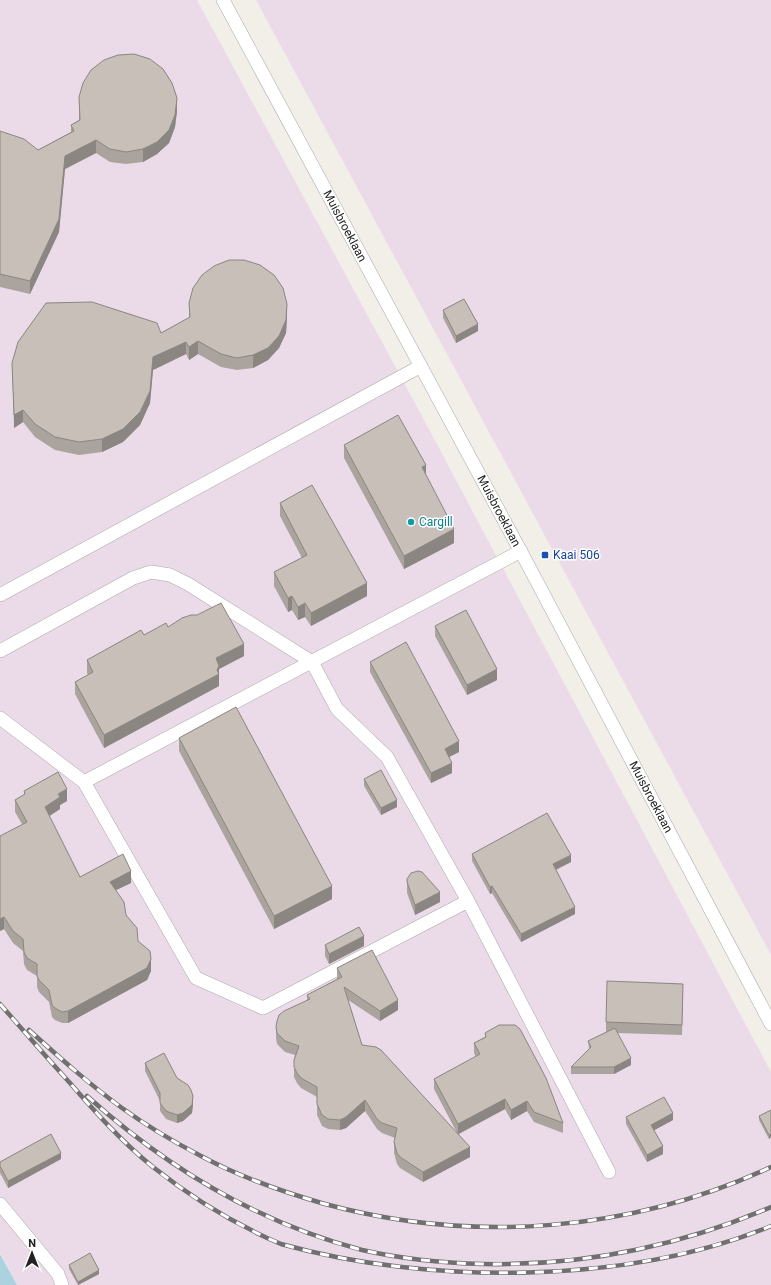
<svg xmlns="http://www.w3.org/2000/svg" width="771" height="1285" viewBox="0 0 771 1285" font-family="Roboto,sans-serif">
<rect width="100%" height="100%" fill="#f2efe9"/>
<path fill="#ebdbe8" d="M 0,0 L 197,0 L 415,403 L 771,1072 L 771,1285 L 17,1285 L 0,1253 Z
M 256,0 L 771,0 L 771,955 Z"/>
<path fill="#aad3df" d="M 0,1254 L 17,1285 L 0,1285 Z"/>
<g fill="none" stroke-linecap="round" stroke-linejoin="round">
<defs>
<path id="lane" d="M 223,0 L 527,563 L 771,1024
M 0,595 L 421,366
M 0,651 L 133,578 L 151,572 L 170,575 L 188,584 L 312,662 L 337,709 L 387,757 L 468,901 L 609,1172
M 0,718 L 84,782 L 196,978 L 263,1008 L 468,901
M 84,782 L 521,551
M 0,1204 L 58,1274 L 62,1285"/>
</defs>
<use href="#lane" stroke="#a9a9a9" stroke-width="14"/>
<use href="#lane" stroke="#fff" stroke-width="13"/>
<defs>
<path id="rail" d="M 0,1004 C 23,1030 46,1057 70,1083 C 96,1113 122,1142 153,1167 C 192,1198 236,1225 281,1244 C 428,1285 628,1285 771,1226
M 29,1030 C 59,1057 89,1084 122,1108 C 147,1126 174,1142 201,1156 C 240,1177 283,1192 325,1204 C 473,1244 631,1232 771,1167
M 87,1096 C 166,1167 258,1223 362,1250 C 402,1259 442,1263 483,1264 C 582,1266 680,1246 771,1207"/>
</defs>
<use href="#rail" stroke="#707070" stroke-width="4.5"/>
<use href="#rail" stroke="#fff" stroke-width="3" stroke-dasharray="9" stroke-linecap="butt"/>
</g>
<path fill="#aba49e" d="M 79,97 L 177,111 L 175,127 L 169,143 L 157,154 L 143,162 L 126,164 L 110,162 L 96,153 L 65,169 L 59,232 L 30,294 L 0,287 L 0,131 L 38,150 L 71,132 L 71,125 L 79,120 Z
M 189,303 L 287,317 L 286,333 L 279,348 L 268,360 L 253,368 L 237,370 L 221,367 L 198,354 L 189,360 L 186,354 L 153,370 L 150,403 L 140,425 L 123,442 L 102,452 L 79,455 L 55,450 L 35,437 L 23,422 L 14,428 L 12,363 L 161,333 L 189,318 Z
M 443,310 L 478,331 L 456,343 L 443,318 Z
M 344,445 L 454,543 L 404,569 L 344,458 Z
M 280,503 L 367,596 L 311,626 L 305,617 L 298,620 L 292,610 L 288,612 L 274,586 L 274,572 L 302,558 L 280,516 Z
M 435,626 L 497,680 L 467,695 L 435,636 Z
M 168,627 L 244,656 L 219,669 L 219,686 L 104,748 L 75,694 L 75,682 L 88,675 L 87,673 L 87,660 L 144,635 Z
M 370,662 L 459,752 L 449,757 L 452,773 L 431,783 L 370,672 Z
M 179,738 L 332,899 L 274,929 L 179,751 Z
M 364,779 L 397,807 L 381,815 L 364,786 Z
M 24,791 L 67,801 L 60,805 L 60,809 L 49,816 L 80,877 L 131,883 L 116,890 L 126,915 L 151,971 L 147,980 L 68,1023 L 62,1023 L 55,1020 L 52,1017 L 49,1002 L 39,992 L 37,987 L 37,976 L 27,970 L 24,964 L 23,951 L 13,943 L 4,929 L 0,931 L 22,824 L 15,812 L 15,800 L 24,795 Z
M 472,854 L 571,862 L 556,870 L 575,914 L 521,942 L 492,893 L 490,894 L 472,861 Z
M 407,882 L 440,902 L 415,915 L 407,893 Z
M 325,945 L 364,946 L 329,964 L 325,956 Z
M 337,968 L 398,1010 L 380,1021 L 348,1000 L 362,1045 L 457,1133 L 434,1089 L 434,1079 L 476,1057 L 474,1053 L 474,1043 L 485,1037 L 485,1033 L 563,1123 L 563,1133 L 534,1122 L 527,1111 L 511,1120 L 505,1109 L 459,1134 L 470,1157 L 423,1182 L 400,1168 L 397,1164 L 394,1153 L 394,1142 L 395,1138 L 382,1133 L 377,1129 L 365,1111 L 346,1128 L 340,1130 L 328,1129 L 322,1126 L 317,1115 L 317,1097 L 301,1088 L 297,1083 L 294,1077 L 294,1060 L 295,1055 L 285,1052 L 277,1044 L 276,1038 L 276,1027 L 307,1001 L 307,995 L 337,979 Z
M 683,994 L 682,1035 L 617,1033 L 631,1065 L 614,1074 L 571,1074 L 571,1067 L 589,1049 L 588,1041 L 606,1032 L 606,1022 Z
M 145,1063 L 177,1078 L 193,1104 L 192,1113 L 183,1121 L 177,1123 L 166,1119 L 160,1111 L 160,1101 L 145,1071 Z
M 771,1110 L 771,1137 L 769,1139 L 759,1120 L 759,1116 Z
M 626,1117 L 673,1120 L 654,1130 L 663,1154 L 647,1162 L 626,1124 Z
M 61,1159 L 8,1188 L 0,1173 L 0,1162 Z
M 69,1265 L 99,1274 L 78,1285 L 69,1269 Z"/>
<path fill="#8b8681" d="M 177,98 L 177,111 L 175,127 L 169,143 L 157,154 L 143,162 L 143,149 Z
M 96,140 L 96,153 L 65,169 L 59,232 L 30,294 L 30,281 L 65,156 Z
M 287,304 L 287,317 L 286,333 L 279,348 L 268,360 L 253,368 L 253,355 Z
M 478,324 L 478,331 L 456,343 L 456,336 Z
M 198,341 L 198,354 L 189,360 L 189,347 Z
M 186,342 L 186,354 L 153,370 L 150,403 L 140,425 L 123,442 L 102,452 L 102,439 L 153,357 Z
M 23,410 L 23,422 L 14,428 L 14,415 Z
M 426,465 L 426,478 L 422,467 Z
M 454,529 L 454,543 L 404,569 L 404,556 Z
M 367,583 L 367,596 L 311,626 L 311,613 Z
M 292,596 L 292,610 L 288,612 L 288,598 Z
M 305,603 L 305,617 L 298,620 L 298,607 Z
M 244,644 L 244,656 L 219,669 L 219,686 L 104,748 L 104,735 L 216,658 Z
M 497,669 L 497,680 L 467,695 L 467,685 Z
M 459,741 L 459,752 L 445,759 L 445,749 Z
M 452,763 L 452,773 L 431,783 L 431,773 Z
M 67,789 L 67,801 L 60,805 L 60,809 L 45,819 L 45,807 L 58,794 Z
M 397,800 L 397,807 L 381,815 L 381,808 Z
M 571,855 L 571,862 L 553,871 L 553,864 Z
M 131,871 L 131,883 L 110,893 L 110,882 Z
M 332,886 L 332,899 L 274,929 L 274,916 Z
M 492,886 L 492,893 L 490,894 L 490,887 Z
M 440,892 L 440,902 L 415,915 L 415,905 Z
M 575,907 L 575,914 L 521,942 L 521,934 Z
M 4,917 L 4,929 L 0,931 L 0,919 Z
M 364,936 L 364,946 L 329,964 L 329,954 Z
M 151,959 L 151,971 L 147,980 L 68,1023 L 68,1011 Z
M 398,1000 L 398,1010 L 380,1021 L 380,1011 Z
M 631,1058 L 631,1065 L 614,1074 L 614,1067 Z
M 193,1096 L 193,1104 L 192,1113 L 183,1121 L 177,1123 L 177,1115 Z
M 505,1099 L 505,1109 L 458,1134 L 458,1124 Z
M 365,1100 L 365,1111 L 346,1128 L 340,1130 L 340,1120 Z
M 527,1101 L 527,1111 L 511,1120 L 511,1110 Z
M 673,1113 L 673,1120 L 651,1132 L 651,1125 Z
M 771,1134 L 771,1137 L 769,1139 L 769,1135 Z
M 663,1146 L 663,1154 L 647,1162 L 647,1155 Z
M 470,1147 L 470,1157 L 423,1182 L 423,1172 Z
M 61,1153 L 61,1159 L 8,1188 L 8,1181 Z
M 99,1270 L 99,1274 L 78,1285 L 78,1282 Z"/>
<path fill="#c7bfb8" stroke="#8b8681" d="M 134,54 L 150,59 L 163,69 L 172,83 L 177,98 L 175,115 L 169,130 L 157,142 L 143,149 L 126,152 L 110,149 L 96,140 L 65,156 L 59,219 L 30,281 L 0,274 L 0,131 L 24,139 L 38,150 L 74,131 L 71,125 L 80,120 L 79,97 L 83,83 L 91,70 L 104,60 L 118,55 Z
M 229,260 L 244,260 L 260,265 L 274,275 L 283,288 L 287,304 L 286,320 L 279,336 L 268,348 L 253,355 L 237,358 L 221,354 L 198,341 L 189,347 L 186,342 L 153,357 L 150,391 L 140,412 L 123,429 L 102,439 L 79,442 L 55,437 L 35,424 L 23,410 L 14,415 L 12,363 L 18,342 L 46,303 L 92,302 L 157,323 L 161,333 L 190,317 L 189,303 L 193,288 L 202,275 L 214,266 Z
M 464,299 L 478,324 L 456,336 L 443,310 Z
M 398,415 L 426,465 L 422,467 L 454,529 L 404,556 L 344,445 Z
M 312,485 L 367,583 L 311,613 L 305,603 L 298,607 L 292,596 L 288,598 L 274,572 L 307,555 L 280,503 Z
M 221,603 L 244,644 L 216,658 L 219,666 L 217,670 L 219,674 L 104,735 L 75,682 L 93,672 L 87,660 L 141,630 L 144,635 L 166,623 L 168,627 L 182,618 L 191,615 L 197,615 Z
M 466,610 L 497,669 L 467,685 L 435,626 Z
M 406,642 L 459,741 L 445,749 L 452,763 L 431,773 L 370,662 Z
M 236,707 L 332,886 L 274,916 L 179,738 Z
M 381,770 L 397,800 L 381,808 L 364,779 Z
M 58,772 L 67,789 L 58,794 L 60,797 L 45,807 L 80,877 L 123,854 L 131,871 L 110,882 L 124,902 L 126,915 L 137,928 L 138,941 L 150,951 L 151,959 L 147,968 L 68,1011 L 62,1012 L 55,1008 L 52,1005 L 49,990 L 39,980 L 37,976 L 37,964 L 27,958 L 24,952 L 23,939 L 13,931 L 4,917 L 0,919 L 0,836 L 27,822 L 15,800 L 25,794 L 24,791 Z
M 547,813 L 571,855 L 553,864 L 575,907 L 521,934 L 492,886 L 490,887 L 472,854 Z
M 418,871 L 422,872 L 440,892 L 415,905 L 407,882 L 407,879 L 411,873 Z
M 359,927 L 364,936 L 329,954 L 325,945 Z
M 372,950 L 398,1000 L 380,1011 L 344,987 L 362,1045 L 376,1047 L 381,1050 L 470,1147 L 423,1172 L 400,1157 L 397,1153 L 394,1142 L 397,1128 L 382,1123 L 377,1119 L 365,1100 L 346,1117 L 340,1120 L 328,1119 L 322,1115 L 317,1104 L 317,1087 L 301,1078 L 297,1073 L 294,1067 L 294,1060 L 299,1046 L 285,1041 L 277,1033 L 276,1027 L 277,1021 L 279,1015 L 284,1011 L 310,999 L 307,995 L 342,977 L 337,968 Z
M 607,981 L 683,984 L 682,1025 L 606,1022 Z
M 499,1025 L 515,1025 L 520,1029 L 546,1078 L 563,1123 L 534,1112 L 527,1101 L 511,1110 L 505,1099 L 458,1124 L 434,1079 L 480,1054 L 474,1043 L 486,1037 L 485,1033 Z
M 615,1028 L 631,1058 L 614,1067 L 571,1067 L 591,1047 L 588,1041 Z
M 164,1053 L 177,1078 L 188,1085 L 191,1090 L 193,1096 L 192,1105 L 183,1113 L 177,1115 L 166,1111 L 160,1103 L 160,1093 L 145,1063 Z
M 664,1097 L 673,1113 L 651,1125 L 663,1146 L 647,1155 L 626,1117 Z
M 771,1110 L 771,1134 L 769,1135 L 759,1116 Z
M 51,1134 L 61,1153 L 8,1181 L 0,1166 L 0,1162 Z
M 90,1253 L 99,1270 L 78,1282 L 69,1265 Z"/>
<circle fill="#0f9aa8" stroke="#fff" stroke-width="1.5" cx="411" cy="522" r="4"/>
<rect fill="#1a4fb4" stroke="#fff" stroke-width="1.5" x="541" y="551" width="8" height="8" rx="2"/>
<g text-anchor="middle" stroke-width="3" stroke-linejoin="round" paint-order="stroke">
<g font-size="12" fill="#222" stroke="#fff">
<text transform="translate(345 226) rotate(62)" y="4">Muisbroeklaan</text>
<text transform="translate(499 511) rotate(62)" y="4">Muisbroeklaan</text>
<text transform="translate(651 797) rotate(62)" y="4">Muisbroeklaan</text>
</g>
<g font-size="12" fill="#0d838f" stroke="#fff" text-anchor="start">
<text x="419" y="526">Cargill</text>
</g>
<g font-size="12" fill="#164399" stroke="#fff" text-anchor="start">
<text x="553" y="559">Kaai 506</text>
</g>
</g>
<g transform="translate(32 1253)" stroke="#ffffff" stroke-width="3" paint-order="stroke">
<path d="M0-3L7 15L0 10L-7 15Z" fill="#222222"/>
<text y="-6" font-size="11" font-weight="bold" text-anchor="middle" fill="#222222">N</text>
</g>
</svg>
